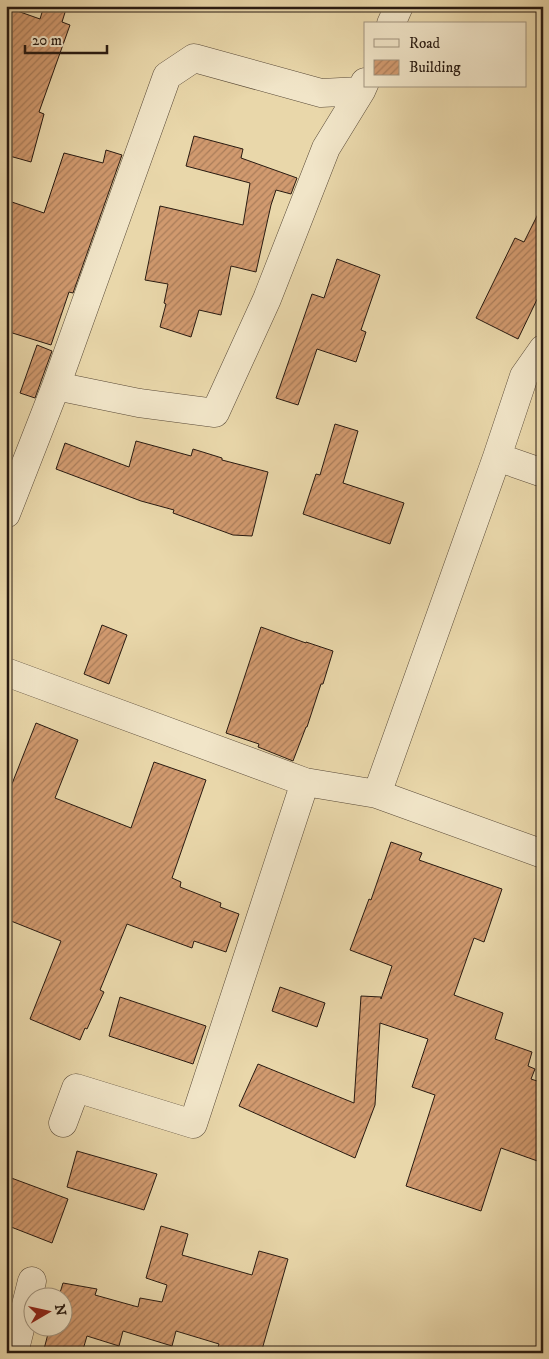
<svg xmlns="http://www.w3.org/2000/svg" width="549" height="1359" viewBox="0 0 549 1359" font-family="'IM FELL DW Pica',serif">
<defs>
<pattern id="building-hatch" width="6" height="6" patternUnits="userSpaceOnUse" patternTransform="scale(1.25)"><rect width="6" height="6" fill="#d19a6f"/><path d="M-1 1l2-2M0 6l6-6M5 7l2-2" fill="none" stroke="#aa7d5a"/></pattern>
</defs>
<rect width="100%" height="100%" fill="#e9d7aa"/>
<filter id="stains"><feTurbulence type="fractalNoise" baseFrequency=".004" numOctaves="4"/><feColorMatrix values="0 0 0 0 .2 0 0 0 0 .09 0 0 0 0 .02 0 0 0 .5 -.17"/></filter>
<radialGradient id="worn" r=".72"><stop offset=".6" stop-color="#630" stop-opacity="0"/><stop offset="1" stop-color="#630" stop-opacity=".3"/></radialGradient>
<path fill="url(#building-hatch)" stroke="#281a11" d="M 44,6 L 67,6 L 62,22 L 70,25 L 39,112 L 44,114 L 31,162 L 6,155 L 6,109 L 11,92 L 6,91 L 6,7 L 40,19 Z
M 194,136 L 243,149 L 241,158 L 297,178 L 291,194 L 276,190 L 271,205 L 256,272 L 231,266 L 221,315 L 199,310 L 191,337 L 160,327 L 166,304 L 164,303 L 168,284 L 145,280 L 160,206 L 243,225 L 250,183 L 186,166 Z
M 106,150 L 122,155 L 73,293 L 69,292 L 51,345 L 6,331 L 6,200 L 44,213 L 64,153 L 103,163 Z
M 543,204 L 543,287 L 518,339 L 476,318 L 515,238 L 524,242 Z
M 337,259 L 380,275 L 361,330 L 366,332 L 356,362 L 317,349 L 298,405 L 276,398 L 312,294 L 324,298 Z
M 37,345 L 52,351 L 35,398 L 20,393 Z
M 335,424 L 358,431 L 343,483 L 404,503 L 390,544 L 303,514 L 316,474 L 320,475 Z
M 136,441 L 191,456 L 193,449 L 222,458 L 222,460 L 268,472 L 252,536 L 233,535 L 173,513 L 174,510 L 141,501 L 56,469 L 65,443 L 129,467 Z
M 102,625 L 127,635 L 109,684 L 84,674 Z
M 261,627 L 306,643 L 306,642 L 333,651 L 323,684 L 321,684 L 307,727 L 306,727 L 293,761 L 258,747 L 259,744 L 226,733 Z
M 36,723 L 78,740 L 55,798 L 131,828 L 154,762 L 206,780 L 172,878 L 181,882 L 180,887 L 221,903 L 220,907 L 239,914 L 226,952 L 194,941 L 192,948 L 127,924 L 100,990 L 104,992 L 87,1029 L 85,1028 L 80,1040 L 30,1019 L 61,941 L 6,919 L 6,799 Z
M 391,842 L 422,853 L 419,860 L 502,889 L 484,942 L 474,938 L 454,995 L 503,1013 L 495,1039 L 532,1052 L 528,1066 L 535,1069 L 531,1079 L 543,1083 L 543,1163 L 501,1148 L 481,1211 L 406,1186 L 435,1095 L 412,1087 L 428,1039 L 380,1023 L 375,1105 L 355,1158 L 239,1106 L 258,1064 L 354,1103 L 361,996 L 381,997 L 381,999 L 392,966 L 350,950 L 369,899 L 371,900 Z
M 280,987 L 325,1003 L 317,1027 L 272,1011 Z
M 120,997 L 206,1026 L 193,1064 L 109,1036 Z
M 77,1151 L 157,1174 L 144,1210 L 67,1187 Z
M 6,1176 L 68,1199 L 52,1243 L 6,1225 Z
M 161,1226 L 188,1234 L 182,1255 L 252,1275 L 259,1251 L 288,1259 L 261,1353 L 216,1353 L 219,1344 L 176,1331 L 172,1346 L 123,1331 L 119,1346 L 87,1336 L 82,1353 L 43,1353 L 50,1326 L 62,1326 L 62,1296 L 59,1296 L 63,1283 L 97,1289 L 95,1295 L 138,1307 L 140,1298 L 162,1302 L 167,1285 L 146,1278 Z"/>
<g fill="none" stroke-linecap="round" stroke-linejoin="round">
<defs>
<path id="minor" d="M 391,24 L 399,6
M 56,386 L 139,403 L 215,413 L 267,299 L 326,148 L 361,91
M 497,457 L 543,473
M 6,514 L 56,386 L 167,76 L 194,58 L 321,93 L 361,91 L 365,82
M 6,672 L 305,782 L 377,794 L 543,854
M 377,794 L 497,457 L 524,376 L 543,349
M 63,1123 L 76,1088 L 193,1124 L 305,782
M 14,1353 L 32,1281"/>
</defs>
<use href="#minor" stroke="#584937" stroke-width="29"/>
<use href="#minor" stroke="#f1e5c8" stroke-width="28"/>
</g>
<rect width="549" height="1359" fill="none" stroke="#e9d7aa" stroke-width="25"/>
<rect x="8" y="8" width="534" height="1344" fill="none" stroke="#281a11" stroke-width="2.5"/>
<rect x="12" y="12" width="524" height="1334" fill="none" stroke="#281a11"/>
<rect x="364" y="22" width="162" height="65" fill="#f1e5c8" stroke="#a1947f"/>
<rect x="374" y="39" width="25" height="8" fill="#f1e5c8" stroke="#a1947f"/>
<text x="409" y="48" font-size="15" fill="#281a11">Road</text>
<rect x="374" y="60" width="25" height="15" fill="url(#building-hatch)" stroke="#a1947f"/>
<text x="409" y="72" font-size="15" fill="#281a11">Building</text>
<g transform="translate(48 1312) rotate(81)"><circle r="24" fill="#f1e5c8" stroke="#a1947f"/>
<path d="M0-4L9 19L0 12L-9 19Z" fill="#8f2418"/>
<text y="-8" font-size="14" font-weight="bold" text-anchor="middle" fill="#281a11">N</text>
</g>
<path d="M25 45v8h82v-8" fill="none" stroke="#281a11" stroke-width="2.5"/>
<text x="32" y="45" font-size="15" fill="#281a11" stroke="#f1e5c8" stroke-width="4" paint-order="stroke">20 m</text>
<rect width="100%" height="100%" filter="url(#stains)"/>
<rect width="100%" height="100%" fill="url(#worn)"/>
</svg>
